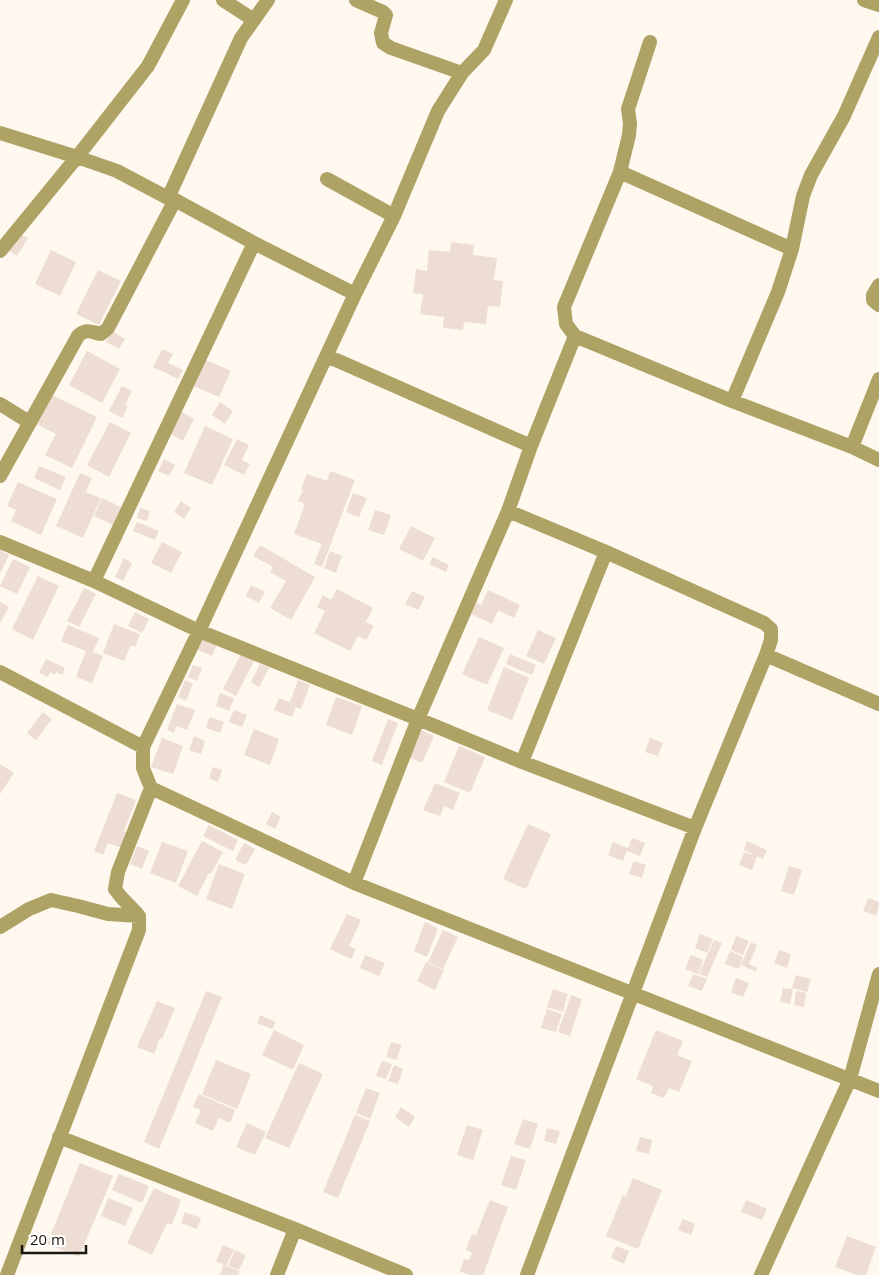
<svg xmlns="http://www.w3.org/2000/svg" width="879" height="1275" viewBox="0 0 879 1275" font-family="'Open Sans',sans-serif">
<rect width="100%" height="100%" fill="#fef8ef"/>
<path fill="#edddd2" d="M 18,233 L 28,238 L 17,256 L 8,250 Z
M 451,242 L 474,245 L 473,255 L 497,258 L 494,280 L 503,281 L 500,307 L 488,306 L 486,324 L 464,322 L 463,330 L 443,328 L 444,317 L 420,314 L 423,294 L 413,293 L 416,269 L 427,271 L 429,250 L 450,252 Z
M 51,250 L 76,262 L 60,296 L 35,284 Z
M 98,270 L 121,281 L 99,325 L 76,314 Z
M 112,331 L 125,339 L 119,349 L 106,342 Z
M 162,349 L 173,354 L 168,363 L 183,370 L 178,379 L 153,367 Z
M 87,351 L 120,369 L 102,403 L 69,385 Z
M 206,360 L 231,371 L 219,397 L 194,386 Z
M 122,386 L 132,391 L 125,405 L 128,406 L 122,418 L 109,411 Z
M 52,395 L 97,417 L 72,468 L 45,455 L 56,434 L 37,424 Z
M 220,402 L 233,411 L 225,424 L 212,415 Z
M 181,412 L 194,419 L 183,441 L 170,434 Z
M 110,422 L 131,433 L 109,477 L 87,465 Z
M 205,426 L 233,439 L 212,485 L 184,473 Z
M 237,439 L 249,445 L 242,460 L 250,464 L 244,475 L 224,465 Z
M 164,459 L 175,465 L 169,476 L 158,471 Z
M 39,466 L 66,477 L 60,490 L 34,478 Z
M 330,471 L 355,480 L 322,567 L 314,564 L 322,544 L 294,534 L 305,504 L 298,501 L 303,490 L 301,489 L 307,474 L 327,481 Z
M 80,473 L 92,478 L 86,492 L 101,498 L 83,538 L 56,526 Z
M 18,482 L 57,499 L 41,535 L 11,521 L 16,510 L 7,506 Z
M 353,493 L 367,498 L 359,517 L 346,512 Z
M 102,498 L 121,507 L 113,525 L 94,516 Z
M 181,501 L 191,508 L 184,519 L 174,512 Z
M 140,508 L 150,511 L 147,521 L 137,518 Z
M 375,510 L 391,515 L 384,535 L 368,530 Z
M 137,522 L 159,531 L 155,540 L 133,531 Z
M 411,526 L 435,538 L 423,561 L 399,549 Z
M 162,542 L 182,552 L 171,573 L 151,563 Z
M 260,545 L 315,577 L 291,620 L 270,608 L 286,581 L 270,572 L 273,567 L 253,556 Z
M 0,550 L 9,555 L 0,573 Z
M 330,551 L 342,556 L 336,573 L 324,568 Z
M 433,557 L 449,565 L 446,572 L 429,564 Z
M 124,558 L 132,563 L 123,581 L 115,577 Z
M 13,559 L 30,567 L 17,594 L 0,586 Z
M 38,576 L 59,586 L 33,640 L 12,629 Z
M 251,585 L 265,592 L 259,603 L 246,596 Z
M 84,588 L 96,594 L 79,627 L 67,621 Z
M 337,589 L 373,608 L 366,622 L 374,626 L 366,640 L 358,636 L 350,651 L 314,633 L 325,611 L 317,607 L 323,595 L 331,600 Z
M 488,590 L 520,605 L 514,618 L 498,610 L 492,624 L 471,614 L 476,602 L 481,605 Z
M 412,591 L 425,597 L 418,610 L 405,604 Z
M 0,602 L 9,607 L 0,623 Z
M 135,612 L 149,619 L 142,633 L 128,626 Z
M 114,624 L 140,634 L 135,647 L 131,645 L 124,661 L 103,653 Z
M 68,625 L 99,638 L 93,652 L 103,656 L 92,683 L 76,677 L 86,651 L 61,641 Z
M 538,630 L 556,638 L 544,664 L 526,656 Z
M 200,636 L 217,644 L 212,656 L 194,648 Z
M 479,637 L 504,648 L 487,685 L 462,674 Z
M 241,654 L 254,661 L 236,696 L 223,689 Z
M 510,654 L 536,665 L 532,675 L 506,664 Z
M 46,659 L 65,668 L 62,675 L 56,672 L 55,675 L 50,672 L 48,677 L 39,673 Z
M 260,664 L 269,668 L 259,687 L 251,682 Z
M 193,665 L 202,668 L 197,681 L 188,677 Z
M 504,667 L 529,678 L 512,720 L 487,710 Z
M 185,680 L 193,684 L 186,701 L 178,697 Z
M 298,680 L 310,685 L 301,709 L 296,707 L 292,717 L 274,710 L 279,698 L 290,702 Z
M 220,693 L 234,698 L 229,711 L 216,706 Z
M 336,697 L 362,706 L 352,735 L 326,725 Z
M 177,704 L 195,710 L 187,730 L 176,726 L 174,733 L 167,730 Z
M 234,710 L 247,715 L 242,727 L 229,722 Z
M 43,712 L 52,719 L 36,740 L 27,733 Z
M 210,717 L 224,722 L 220,733 L 206,728 Z
M 388,719 L 398,723 L 382,765 L 372,761 Z
M 254,729 L 279,739 L 270,765 L 244,755 Z
M 421,730 L 434,736 L 422,763 L 409,757 Z
M 194,736 L 205,741 L 201,754 L 189,750 Z
M 162,738 L 183,746 L 173,774 L 151,767 Z
M 650,738 L 663,743 L 658,756 L 645,752 Z
M 459,746 L 485,757 L 470,793 L 444,782 Z
M 0,764 L 14,773 L 0,794 Z
M 213,767 L 222,770 L 218,782 L 209,778 Z
M 435,783 L 460,793 L 453,810 L 444,806 L 440,816 L 423,810 Z
M 117,793 L 136,800 L 124,831 L 128,833 L 122,848 L 108,843 L 103,855 L 94,851 Z
M 272,812 L 281,817 L 275,829 L 266,824 Z
M 528,824 L 551,834 L 526,889 L 503,879 Z
M 209,825 L 238,840 L 233,851 L 203,836 Z
M 632,838 L 645,843 L 640,856 L 627,851 Z
M 202,841 L 223,852 L 211,874 L 209,873 L 197,896 L 178,886 Z
M 747,841 L 767,850 L 763,859 L 744,850 Z
M 162,842 L 188,851 L 176,883 L 150,873 Z
M 613,842 L 628,848 L 623,861 L 608,855 Z
M 244,843 L 255,849 L 246,865 L 235,860 Z
M 137,846 L 149,851 L 142,869 L 130,864 Z
M 744,852 L 757,856 L 752,870 L 739,865 Z
M 634,861 L 646,865 L 642,878 L 629,874 Z
M 219,864 L 245,874 L 232,909 L 206,899 Z
M 789,866 L 802,870 L 794,895 L 781,891 Z
M 868,898 L 879,902 L 879,906 L 876,916 L 863,911 Z
M 347,914 L 361,920 L 349,946 L 356,949 L 351,959 L 330,949 Z
M 425,922 L 438,928 L 427,957 L 414,951 Z
M 443,930 L 458,937 L 443,969 L 428,962 Z
M 700,934 L 713,939 L 707,953 L 695,948 Z
M 736,936 L 749,941 L 743,955 L 731,950 Z
M 714,940 L 722,943 L 707,977 L 699,974 Z
M 751,942 L 757,945 L 749,964 L 757,968 L 756,972 L 741,965 Z
M 779,950 L 791,954 L 787,968 L 774,963 Z
M 730,951 L 743,957 L 739,969 L 725,964 Z
M 365,955 L 385,963 L 379,976 L 360,968 Z
M 691,955 L 703,960 L 698,974 L 685,969 Z
M 426,962 L 444,970 L 435,990 L 417,981 Z
M 693,974 L 707,979 L 702,991 L 688,986 Z
M 796,975 L 811,979 L 807,992 L 792,988 Z
M 736,978 L 749,983 L 743,997 L 731,992 Z
M 783,988 L 793,989 L 790,1004 L 780,1002 Z
M 553,989 L 568,994 L 563,1012 L 547,1007 Z
M 206,991 L 222,997 L 159,1149 L 144,1142 Z
M 796,991 L 806,993 L 804,1007 L 794,1005 Z
M 571,995 L 582,999 L 570,1036 L 558,1032 Z
M 157,1001 L 175,1008 L 162,1039 L 160,1038 L 154,1054 L 137,1047 Z
M 547,1009 L 562,1014 L 556,1032 L 541,1028 Z
M 260,1015 L 276,1022 L 272,1029 L 257,1023 Z
M 274,1030 L 304,1045 L 293,1070 L 262,1055 Z
M 656,1030 L 683,1041 L 677,1055 L 692,1061 L 679,1092 L 669,1088 L 664,1098 L 651,1093 L 653,1086 L 636,1079 Z
M 391,1042 L 402,1045 L 396,1060 L 386,1057 Z
M 216,1060 L 251,1074 L 237,1109 L 202,1094 Z
M 382,1061 L 392,1064 L 386,1079 L 376,1076 Z
M 299,1063 L 323,1074 L 289,1148 L 265,1138 Z
M 394,1065 L 403,1069 L 398,1084 L 388,1081 Z
M 366,1088 L 380,1093 L 370,1119 L 356,1113 Z
M 199,1094 L 235,1110 L 230,1123 L 219,1118 L 213,1131 L 195,1123 L 201,1110 L 193,1107 Z
M 401,1107 L 415,1117 L 409,1127 L 395,1117 Z
M 355,1115 L 370,1121 L 338,1198 L 323,1192 Z
M 523,1119 L 538,1124 L 530,1149 L 514,1144 Z
M 247,1123 L 266,1132 L 255,1155 L 236,1147 Z
M 467,1125 L 483,1130 L 473,1160 L 457,1155 Z
M 547,1128 L 560,1131 L 556,1144 L 544,1141 Z
M 640,1137 L 652,1140 L 649,1154 L 636,1151 Z
M 511,1156 L 526,1160 L 516,1190 L 501,1185 Z
M 80,1163 L 113,1176 L 79,1257 L 47,1244 Z
M 119,1174 L 149,1186 L 142,1203 L 112,1190 Z
M 633,1178 L 662,1190 L 638,1249 L 606,1236 L 623,1195 L 626,1196 Z
M 154,1188 L 181,1200 L 172,1225 L 167,1223 L 152,1255 L 127,1243 Z
M 108,1198 L 133,1208 L 125,1226 L 101,1216 Z
M 490,1200 L 508,1207 L 483,1275 L 469,1275 L 460,1271 L 464,1259 L 469,1260 L 472,1253 L 466,1250 L 472,1234 L 476,1235 Z
M 746,1200 L 767,1209 L 762,1220 L 741,1212 Z
M 185,1212 L 201,1218 L 197,1229 L 181,1223 Z
M 683,1219 L 695,1224 L 691,1235 L 678,1230 Z
M 847,1236 L 876,1247 L 866,1275 L 857,1275 L 835,1267 Z
M 223,1245 L 234,1250 L 226,1266 L 216,1261 Z
M 616,1246 L 629,1251 L 624,1264 L 611,1258 Z
M 235,1250 L 246,1255 L 239,1270 L 228,1266 Z
M 223,1265 L 239,1271 L 238,1275 L 220,1275 Z"/>
<g fill="none" stroke-linecap="round" stroke-linejoin="round">
<path stroke="#afa265" stroke-width="14" d="M 223,0 L 254,20
M 356,0 L 383,12 L 386,15 L 381,33 L 383,43 L 391,48 L 462,73
M 864,0 L 879,5
M 650,42 L 628,109 L 630,124 L 629,135 L 620,172 L 564,307 L 566,324 L 575,336 L 732,401 L 852,447 L 879,460
M 0,133 L 77,157 L 117,171 L 168,198 L 175,200 L 254,243 L 355,294
M 620,172 L 792,249
M 327,179 L 394,216
M 168,198 L 241,38 L 268,0
M 0,251 L 77,157 L 148,66 L 183,0
M 879,285 L 873,295 L 873,300 L 879,305
M 327,356 L 531,446
M 732,401 L 778,292 L 792,249 L 803,196 L 811,175 L 844,116 L 879,37
M 0,404 L 29,422
M 852,447 L 879,379
M 0,476 L 78,336 C 86,328 91,332 101,334 L 108,328 L 175,200
M 508,511 L 606,552 L 764,623 L 771,629 L 771,640 L 766,655 L 695,828 L 527,1275
M 0,542 L 94,581 L 199,631 L 418,719 L 522,762 L 695,828
M 94,581 L 254,243
M 766,655 L 879,704
M 0,672 L 143,747 L 143,768 L 151,788 L 354,883 L 879,1091
M 143,747 L 199,631 L 355,294 L 394,216 L 438,111 L 462,73 L 484,50 L 506,0
M 522,762 L 606,552
M 354,883 L 418,719 L 508,511 L 531,446 L 575,336
M 0,927 L 29,909 L 51,900 L 78,906 L 108,914 L 139,916
M 59,1137 L 295,1229 L 406,1275
M 7,1275 L 139,930 L 139,916 C 131,906 122,900 115,889 L 118,872 L 151,788
M 277,1275 L 295,1229
M 761,1275 L 850,1079 L 879,974"/>
</g>
<path d="M22 1245v8h64v-8" fill="none" stroke="#1a1611" stroke-width="2.5"/>
<text x="30" y="1245" font-size="15" fill="#1a1611" stroke="#ffffff" stroke-width="4" paint-order="stroke">20 m</text>
</svg>
